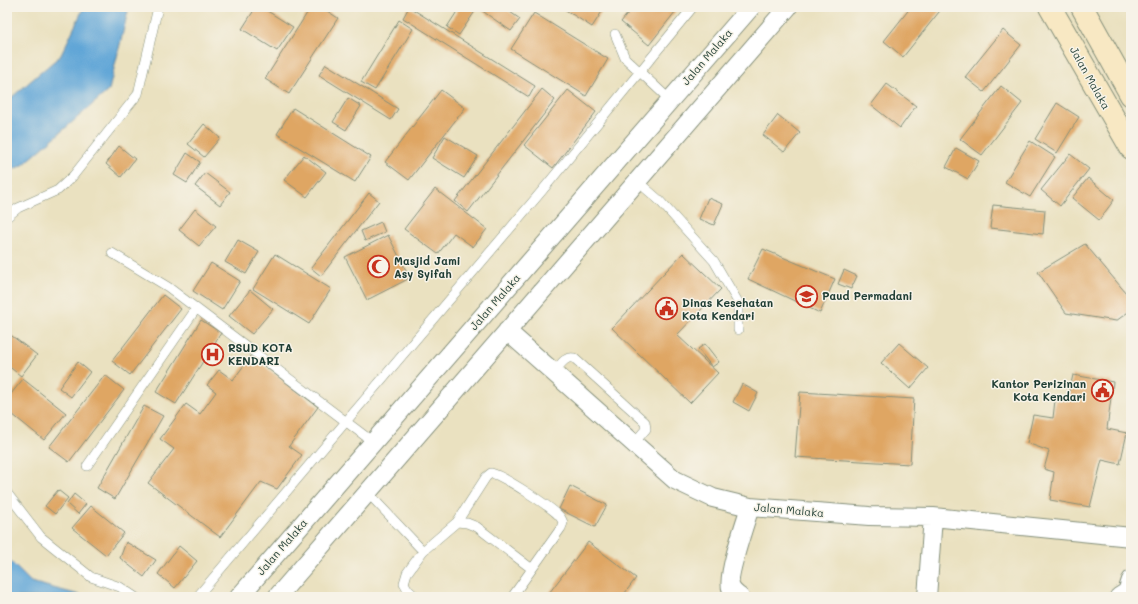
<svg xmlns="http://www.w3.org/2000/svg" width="1138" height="604" viewBox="0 0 1138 604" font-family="Mali,sans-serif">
<rect width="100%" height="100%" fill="#f7f3e8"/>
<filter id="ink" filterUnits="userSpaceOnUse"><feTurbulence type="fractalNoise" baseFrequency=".025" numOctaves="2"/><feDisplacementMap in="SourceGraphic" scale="8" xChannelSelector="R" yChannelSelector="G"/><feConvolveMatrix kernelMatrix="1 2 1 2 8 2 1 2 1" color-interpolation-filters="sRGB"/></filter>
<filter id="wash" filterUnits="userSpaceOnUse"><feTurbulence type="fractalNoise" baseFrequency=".012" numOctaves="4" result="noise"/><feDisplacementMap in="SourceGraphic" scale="16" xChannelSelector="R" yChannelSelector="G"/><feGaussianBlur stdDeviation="0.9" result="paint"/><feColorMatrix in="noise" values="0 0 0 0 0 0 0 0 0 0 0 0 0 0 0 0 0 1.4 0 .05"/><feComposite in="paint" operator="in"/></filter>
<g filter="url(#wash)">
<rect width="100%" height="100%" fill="#eae1c0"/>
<path fill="#61a6d7" stroke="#407286" d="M 84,7 L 129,7 L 109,90 L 23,165 L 7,172 L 7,99 L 12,97 L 61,55 Z
M 7,558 L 31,582 L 87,597 L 7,597 Z"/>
<g id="blocks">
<path fill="#dfa663" d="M 256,7 L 261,7 L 293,27 L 277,51 L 242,29 Z
M 311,7 L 321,7 L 338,18 L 289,94 L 265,79 Z
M 409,7 L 535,86 L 529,97 L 403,18 Z
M 460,7 L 478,7 L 459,35 L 447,27 Z
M 483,7 L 503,7 L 520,19 L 511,31 L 481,10 Z
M 561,7 L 605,7 L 592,27 Z
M 633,7 L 679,7 L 649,45 L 621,22 Z
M 911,7 L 943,7 L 903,57 L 884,41 Z
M 534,13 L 608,59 L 586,96 L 511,49 Z
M 399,20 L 413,29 L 375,90 L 361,82 Z
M 1003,30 L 1021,45 L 984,92 L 965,77 Z
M 326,64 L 398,109 L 391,120 L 319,75 Z
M 887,84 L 916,106 L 900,128 L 871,105 Z
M 1001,86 L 1022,103 L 982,155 L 960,139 Z
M 542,89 L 555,100 L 468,212 L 455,201 Z
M 441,90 L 465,108 L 409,180 L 385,162 Z
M 568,90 L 596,112 L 553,168 L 524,145 Z
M 348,98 L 361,106 L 346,130 L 333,122 Z
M 1057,103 L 1079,117 L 1057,153 L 1035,139 Z
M 293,108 L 371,157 L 355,182 L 277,134 Z
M 778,115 L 800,133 L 784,152 L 763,135 Z
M 204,124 L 220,138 L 204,157 L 188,144 Z
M 445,136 L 478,156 L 464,178 L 432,158 Z
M 1030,141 L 1055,157 L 1030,197 L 1005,182 Z
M 119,146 L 135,159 L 121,177 L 106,164 Z
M 956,148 L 979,161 L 968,179 L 946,167 Z
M 187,153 L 200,162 L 187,183 L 174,175 Z
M 1070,154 L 1089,169 L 1060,206 L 1041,190 Z
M 304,155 L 326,172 L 307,197 L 284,180 Z
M 205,173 L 230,192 L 220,205 L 195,186 Z
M 1088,178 L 1114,200 L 1099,220 L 1072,198 Z
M 435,189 L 487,229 L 473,247 L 454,233 L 438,254 L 404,229 Z
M 369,193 L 379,201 L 321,276 L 311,268 Z
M 708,198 L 723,204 L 714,225 L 699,219 Z
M 993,205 L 1045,210 L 1043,234 L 990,228 Z
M 195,209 L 216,226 L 199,246 L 179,230 Z
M 381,222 L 385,232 L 365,241 L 361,231 Z
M 388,235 L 410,278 L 367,300 L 345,257 Z
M 238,240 L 259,252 L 246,274 L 225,262 Z
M 1085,244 L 1131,299 L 1131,310 L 1116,321 L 1066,313 L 1038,272 Z
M 763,249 L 835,279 L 820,313 L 748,279 Z
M 683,253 L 721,289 L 677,335 L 718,373 L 690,403 L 612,328 Z
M 275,254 L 331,289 L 309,324 L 253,289 Z
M 211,263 L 240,281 L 222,310 L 193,291 Z
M 844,270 L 857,276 L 851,289 L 838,284 Z
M 250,290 L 273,309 L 252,334 L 229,316 Z
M 163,295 L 181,309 L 130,375 L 112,361 Z
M 201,320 L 221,333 L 176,404 L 156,392 Z
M 8,333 L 37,355 L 21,376 L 7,365 L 7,335 Z
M 899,343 L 928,368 L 910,389 L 881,363 Z
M 705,344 L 719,362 L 712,367 L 698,349 Z
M 251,356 L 318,407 L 289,446 L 302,455 L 277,489 L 261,482 L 220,537 L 148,483 L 174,449 L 160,439 L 186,404 L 200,414 L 216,392 L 207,385 L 219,370 L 233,380 Z
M 78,362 L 90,372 L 71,397 L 59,388 Z
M 105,375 L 124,390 L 69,462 L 49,447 Z
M 1073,375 L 1113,382 L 1107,429 L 1127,433 L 1120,464 L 1102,460 L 1090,507 L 1050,500 L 1054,472 L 1044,469 L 1049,451 L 1027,443 L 1033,415 L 1053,418 L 1055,400 L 1067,401 Z
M 23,379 L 66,413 L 44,440 L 7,410 L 7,399 Z
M 742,384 L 758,393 L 749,411 L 733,402 Z
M 800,392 L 914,399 L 910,464 L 795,457 Z
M 144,406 L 163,416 L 115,499 L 97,488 Z
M 570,486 L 607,505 L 595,527 L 559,509 Z
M 58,490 L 68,498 L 55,514 L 45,506 Z
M 74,494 L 86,504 L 78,514 L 67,504 Z
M 91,506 L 124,533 L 106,555 L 72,528 Z
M 126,542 L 156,560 L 144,577 L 120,558 Z
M 588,542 L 636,578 L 622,597 L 546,597 Z
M 179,546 L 197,561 L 175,588 L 158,574 Z"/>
</g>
</g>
<g filter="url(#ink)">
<use href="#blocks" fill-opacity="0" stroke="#848f7a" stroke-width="1"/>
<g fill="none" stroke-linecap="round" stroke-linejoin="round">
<defs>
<path id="lane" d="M 615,34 L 625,58 L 670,100
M 637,181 L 659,200 L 714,261 L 738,302 L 738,330
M 7,217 L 18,208 L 58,190 L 73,176 L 138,94 L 158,7
M 112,253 L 168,287 L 373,442
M 554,372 C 560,366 564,356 574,358 L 645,422 L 646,429 L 634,443
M 87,466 L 196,309
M 7,493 L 41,537 L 91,577 L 120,587 L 135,597
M 368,493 L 423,551
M 457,522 L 467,523 L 477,527 L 532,569 L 512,597
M 197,597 L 541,192 L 693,7
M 416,597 L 408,590 L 404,583 L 407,573 L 423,551 L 457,522 L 486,477 L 491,473 C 502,475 553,508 560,517 C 561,518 563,522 563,523 L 561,528 L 532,569"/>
<path id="street" d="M 507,331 L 675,480 L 713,498 L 750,507 L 869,516 L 933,517 L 1131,537
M 239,597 L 751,7
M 277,597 L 788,7
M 740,597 C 737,595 733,592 731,588 C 726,578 746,520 750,507
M 927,597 L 933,517
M 1119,597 L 1127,592 L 1131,580"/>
<path id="secondary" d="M 1050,7 L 1131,148
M 1082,7 L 1131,95"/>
</defs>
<use href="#lane" stroke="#848f7a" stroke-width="10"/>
<use href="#street" stroke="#848f7a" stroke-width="20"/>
<use href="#secondary" stroke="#848f7a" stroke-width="24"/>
<use href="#lane" stroke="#fff" stroke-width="9"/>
<use href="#street" stroke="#fff" stroke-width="18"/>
<use href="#secondary" stroke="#f8e8c3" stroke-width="22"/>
</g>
</g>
<defs>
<symbol id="mosque-ring" viewBox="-11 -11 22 22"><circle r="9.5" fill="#f7f3e8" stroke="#c8321e" stroke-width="1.5"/><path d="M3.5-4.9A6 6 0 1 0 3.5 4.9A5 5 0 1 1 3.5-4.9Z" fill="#c8321e"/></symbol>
<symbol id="school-ring" viewBox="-11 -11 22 22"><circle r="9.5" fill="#f7f3e8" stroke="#c8321e" stroke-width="1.5"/><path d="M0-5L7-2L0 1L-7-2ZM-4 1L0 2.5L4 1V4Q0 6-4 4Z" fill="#c8321e"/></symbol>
<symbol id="civic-ring" viewBox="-11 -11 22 22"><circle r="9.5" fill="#f7f3e8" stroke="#c8321e" stroke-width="1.5"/><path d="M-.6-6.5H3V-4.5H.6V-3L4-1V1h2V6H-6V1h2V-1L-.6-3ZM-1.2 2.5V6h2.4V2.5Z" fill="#c8321e"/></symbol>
<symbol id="hospital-ring" viewBox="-11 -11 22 22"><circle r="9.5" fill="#f7f3e8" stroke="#c8321e" stroke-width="1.5"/><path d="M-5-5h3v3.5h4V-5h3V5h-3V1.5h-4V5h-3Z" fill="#c8321e"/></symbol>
</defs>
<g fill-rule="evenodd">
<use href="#mosque-ring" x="366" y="254" width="25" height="25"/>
<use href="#school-ring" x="794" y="284" width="25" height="25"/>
<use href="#civic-ring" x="654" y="296" width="25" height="25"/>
<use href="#hospital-ring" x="200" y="342" width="25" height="25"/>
<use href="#civic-ring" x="1090" y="378" width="25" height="25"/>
</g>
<g text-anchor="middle" stroke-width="3" stroke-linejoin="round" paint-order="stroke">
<g font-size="11" fill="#1f3d34" stroke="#f7f3e8">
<text transform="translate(707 57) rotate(-49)" y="4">Jalan Malaka</text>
<text transform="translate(1090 78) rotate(61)" y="4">Jalan Malaka</text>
<text transform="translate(495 302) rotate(-49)" y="4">Jalan Malaka</text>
<text transform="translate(789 510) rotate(5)" y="4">Jalan Malaka</text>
<text transform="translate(282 547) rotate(-49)" y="4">Jalan Malaka</text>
</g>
<g font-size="11" font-weight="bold" fill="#1f3d34" stroke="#f7f3e8" text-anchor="start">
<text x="394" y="265">Masjid Jami<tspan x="394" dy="13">Asy Syifah</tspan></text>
<text x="822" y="300">Paud Permadani</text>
<text x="682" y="307">Dinas Kesehatan<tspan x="682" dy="13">Kota Kendari</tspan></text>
<text x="228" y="352">RSUD KOTA<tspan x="228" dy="13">KENDARI</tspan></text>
<text x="1086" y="388" text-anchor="end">Kantor Perizinan<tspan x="1086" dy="13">Kota Kendari</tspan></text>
</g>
</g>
<rect width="1138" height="604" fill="none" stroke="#f7f3e8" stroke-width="24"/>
</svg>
